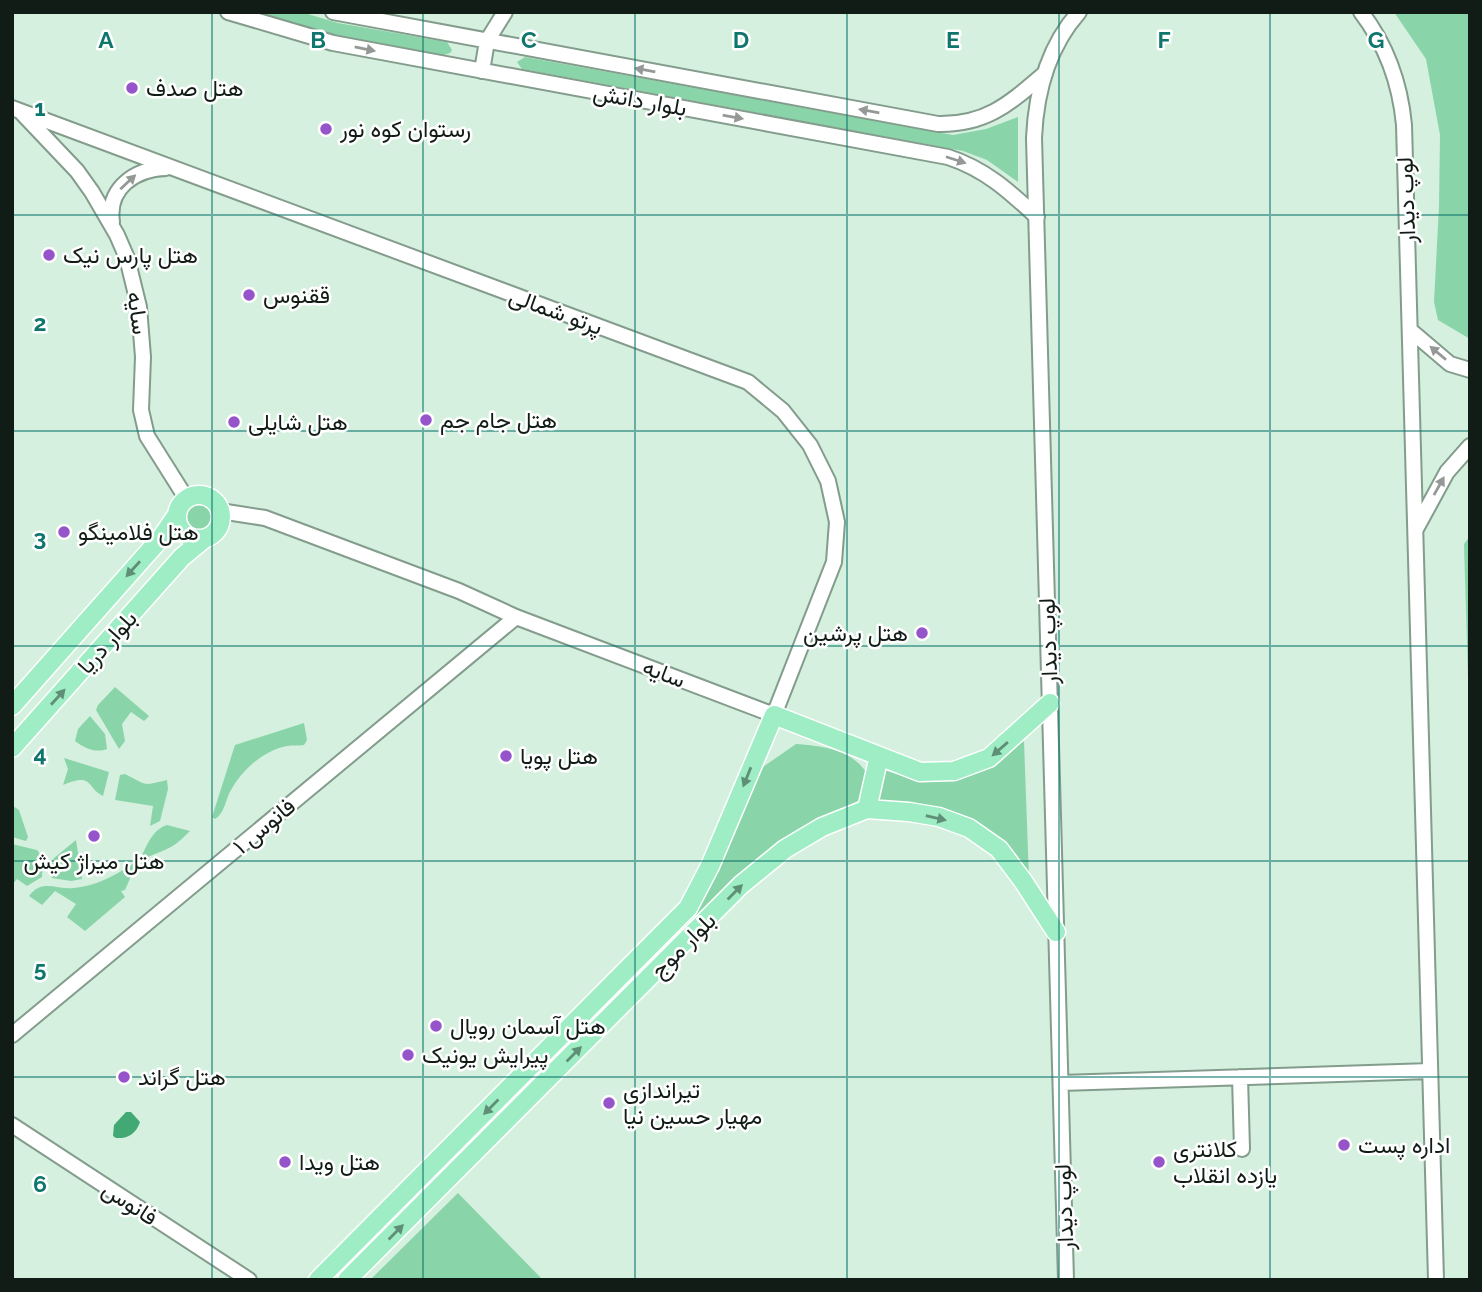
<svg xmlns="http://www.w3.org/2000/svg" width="1482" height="1292" viewBox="0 0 1482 1292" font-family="Raleway,Vazirmatn,sans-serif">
<rect width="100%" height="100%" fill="#d5f0df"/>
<path fill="#89d5a9" d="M 256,12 L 301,12 L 338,23 L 447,42 L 452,50 L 450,53 L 444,55 L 335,35 Z
M 1394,12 L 1470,12 L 1470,339 L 1438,320 L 1434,302 L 1439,206 L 1440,135 L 1426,59 Z
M 525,57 L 953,135 L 986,129 L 1018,117 L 1018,182 L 987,160 L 963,151 L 522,69 L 517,62 Z
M183 517a16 16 0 1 1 32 0a16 16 0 1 1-32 0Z
M 1470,536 L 1470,744 L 1464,544 Z
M 115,687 L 149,716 L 144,721 L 131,712 L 122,724 L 125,741 L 119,749 L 96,710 L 98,705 Z
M 90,716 L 105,734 L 107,749 C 96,753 85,749 75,741 L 78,729 Z
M 304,723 L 307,740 L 304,745 C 299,746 293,745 287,746 C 264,750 242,770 231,790 C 225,800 225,813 215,819 L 212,817 L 235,745 Z
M 1024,741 L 1029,879 L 995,839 L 873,806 L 880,769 C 899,774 921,782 940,780 C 970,778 1001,758 1024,741 Z
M 796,744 C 824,746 855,750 869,777 L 861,799 L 843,811 L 804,827 L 781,841 L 641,977 L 689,921 L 704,897 L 718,870 L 760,769 Z
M 64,758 L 109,772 L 103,796 C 86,788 94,772 63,785 L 68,769 Z
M 125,774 C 149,786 141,786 167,780 L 168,789 L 160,821 L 150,826 L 153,806 L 115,800 L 120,775 Z
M 13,806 L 19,810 L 28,837 L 26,841 L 12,837 Z
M 167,825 L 190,831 C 184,837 178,843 171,847 C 162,852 153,854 144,859 L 141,857 C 148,844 152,830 167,825 Z
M 76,840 L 82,879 L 71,881 L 52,878 L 49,873 L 54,858 Z
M 12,844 L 37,850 L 43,858 L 42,877 L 27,886 L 17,879 L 12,885 Z
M 134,863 L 136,865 L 125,890 L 121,891 L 125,897 L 85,931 L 67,917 L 76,904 L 55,891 L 42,905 L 29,896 C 42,878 57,890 74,888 C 96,886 116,875 134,863 Z
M 458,1193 L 543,1280 L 370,1280 Z"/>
<path fill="#42a974" d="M 126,1112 L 131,1112 L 140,1122 C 136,1134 127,1139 116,1138 L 113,1136 L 114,1125 Z"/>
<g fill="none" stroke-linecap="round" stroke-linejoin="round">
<defs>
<path id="minor" d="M 228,12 L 333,43 L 948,157 C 985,169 1009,191 1037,217
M 333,12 L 938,124 C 986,125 1009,104 1044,74
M 1361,12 C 1387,46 1400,82 1404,125 L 1436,1280
M 482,71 L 487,41 L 505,12
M 12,108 L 748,382 L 783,411 L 810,445 L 828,481 L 837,522 L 834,562 L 774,715 L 516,617 L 459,591 L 265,518 L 220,511
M 21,112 L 77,171 L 92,192 L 117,235 L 127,258 L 139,307 L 143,357 L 141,410 L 147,436 L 186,498
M 112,222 C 107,188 135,169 166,168
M 1410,330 L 1450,364 L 1470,370
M 1416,529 L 1447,472 L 1470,446
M 12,1035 L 516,617
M 1240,1077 L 1242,1149
M 1061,1083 L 1430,1071
M 12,1125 L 249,1280
M 1066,1280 L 1034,138 C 1036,92 1048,47 1079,12"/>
<path id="major" d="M177 517a22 22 0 1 1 44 0a22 22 0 1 1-44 0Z
M 12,706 L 161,538 L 176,516
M 12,748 L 182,557 L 204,539
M 867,809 L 879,756
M 318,1280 L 688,908 L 710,866 L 774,715 L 920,772 L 954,771 L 989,758 L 1050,703
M 347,1280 L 741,885 L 785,849 L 822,827 L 867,809 L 909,812 L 939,817 L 969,828 L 999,849 L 1023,881 L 1056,932"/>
</defs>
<use href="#minor" stroke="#839c8c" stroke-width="18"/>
<use href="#major" stroke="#fff" stroke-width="21"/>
<use href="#minor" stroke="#fff" stroke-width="14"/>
<use href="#major" stroke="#9eedc4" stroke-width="18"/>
</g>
<defs><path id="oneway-solid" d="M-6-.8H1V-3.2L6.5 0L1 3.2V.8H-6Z" transform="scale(1.75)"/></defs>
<g fill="#949996">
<use href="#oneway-solid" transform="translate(365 49) rotate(11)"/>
<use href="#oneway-solid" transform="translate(645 70) rotate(-170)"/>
<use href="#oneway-solid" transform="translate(869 111) rotate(-170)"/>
<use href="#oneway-solid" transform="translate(733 117) rotate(10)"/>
<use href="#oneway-solid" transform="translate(956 160) rotate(18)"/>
<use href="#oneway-solid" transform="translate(128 182) rotate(-43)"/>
<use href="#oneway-solid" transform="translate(1438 353) rotate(-140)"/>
<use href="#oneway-solid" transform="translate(1439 486) rotate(-61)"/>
</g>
<g fill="#5f8f76">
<use href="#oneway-solid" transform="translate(133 569) rotate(132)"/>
<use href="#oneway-solid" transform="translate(58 697) rotate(-48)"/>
<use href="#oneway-solid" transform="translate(1000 749) rotate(139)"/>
<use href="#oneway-solid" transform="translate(747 777) rotate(112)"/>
<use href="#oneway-solid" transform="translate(936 818) rotate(13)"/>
<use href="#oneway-solid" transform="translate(735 892) rotate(-45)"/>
<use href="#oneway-solid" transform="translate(574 1054) rotate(-45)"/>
<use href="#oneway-solid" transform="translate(491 1107) rotate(135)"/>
<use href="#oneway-solid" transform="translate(396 1232) rotate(-45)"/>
</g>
<path fill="none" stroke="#0f766e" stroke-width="2" stroke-opacity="0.55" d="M 212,12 L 212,1280M 423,12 L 423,1280M 635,12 L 635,1280M 847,12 L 847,1280M 1059,12 L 1059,1280M 1270,12 L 1270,1280M 12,215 L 1470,215M 12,431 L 1470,431M 12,646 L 1470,646M 12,861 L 1470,861M 12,1077 L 1470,1077"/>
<g fill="#9654ca" stroke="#fff" stroke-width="2.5">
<circle cx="132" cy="88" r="7"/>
<circle cx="326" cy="129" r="7"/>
<circle cx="49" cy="255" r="7"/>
<circle cx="249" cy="295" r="7"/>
<circle cx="426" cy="420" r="7"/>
<circle cx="234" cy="422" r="7"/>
<circle cx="64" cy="532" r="7"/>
<circle cx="922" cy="633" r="7"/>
<circle cx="506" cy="756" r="7"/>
<circle cx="94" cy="836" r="7"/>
<circle cx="436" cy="1026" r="7"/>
<circle cx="408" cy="1055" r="7"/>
<circle cx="124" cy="1077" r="7"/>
<circle cx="609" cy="1103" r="7"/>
<circle cx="1344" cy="1145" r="7"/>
<circle cx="285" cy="1162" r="7"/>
<circle cx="1159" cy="1162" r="7"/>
</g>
<g text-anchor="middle" stroke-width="5" stroke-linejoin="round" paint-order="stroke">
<g font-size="23" fill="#121c16" stroke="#fff" text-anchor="start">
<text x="146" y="96">هتل صدف</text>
<text x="340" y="137">رستوان کوه نور</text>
<text x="63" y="263">هتل پارس نیک</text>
<text x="263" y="303">ققنوس</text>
<text x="440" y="428">هتل جام جم</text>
<text x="248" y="430">هتل شایلی</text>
<text x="78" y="540">هتل فلامینگو</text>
<text x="908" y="641" text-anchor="end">هتل پرشین</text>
<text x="520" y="764">هتل پویا</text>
<text x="94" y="869" text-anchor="middle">هتل میراژ کیش</text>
<text x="450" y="1034">هتل آسمان رویال</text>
<text x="422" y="1063">پیرایش یونیک</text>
<text x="138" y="1085">هتل گراند</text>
<text x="623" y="1098">تیراندازی<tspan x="623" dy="26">مهیار حسین نیا</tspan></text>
<text x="1358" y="1153">اداره پست</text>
<text x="1173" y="1157">کلانتری<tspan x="1173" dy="26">یازده انقلاب</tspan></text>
<text x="299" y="1170">هتل ویدا</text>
</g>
<g font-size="23" fill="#121c16" stroke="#fff">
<text transform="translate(640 100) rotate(10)" y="8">بلوار دانش</text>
<text transform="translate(1406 200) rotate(-92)" y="8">لوپ دیدار</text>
<text transform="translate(556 311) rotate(20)" y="8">پرتو شمالی</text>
<text transform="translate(138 313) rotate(82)" y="8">سایه</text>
<text transform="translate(1048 641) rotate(-92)" y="8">لوپ دیدار</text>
<text transform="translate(107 642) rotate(-48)" y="8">بلوار دریا</text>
<text transform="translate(664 673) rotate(21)" y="8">سایه</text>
<text transform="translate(264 826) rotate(-40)" y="8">فانوس ۱</text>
<text transform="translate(683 945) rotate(-45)" y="8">بلوار موج</text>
<text transform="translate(130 1203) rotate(33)" y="8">فانوس</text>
<text transform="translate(1064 1207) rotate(-92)" y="8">لوپ دیدار</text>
</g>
</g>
<g font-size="23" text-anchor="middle" font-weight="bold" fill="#0f766e" stroke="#fff" stroke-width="5" stroke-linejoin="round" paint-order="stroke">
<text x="106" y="48">A</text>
<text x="318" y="48">B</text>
<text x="529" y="48">C</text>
<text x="741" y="48">D</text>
<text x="953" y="48">E</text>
<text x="1164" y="48">F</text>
<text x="1376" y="48">G</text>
<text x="40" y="116">1</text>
<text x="40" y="331">2</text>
<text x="40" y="546">3</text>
<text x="40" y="762">4</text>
<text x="40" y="977">5</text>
<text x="40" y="1192">6</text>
</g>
<rect width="1482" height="1292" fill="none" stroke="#121c16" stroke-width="28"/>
</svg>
